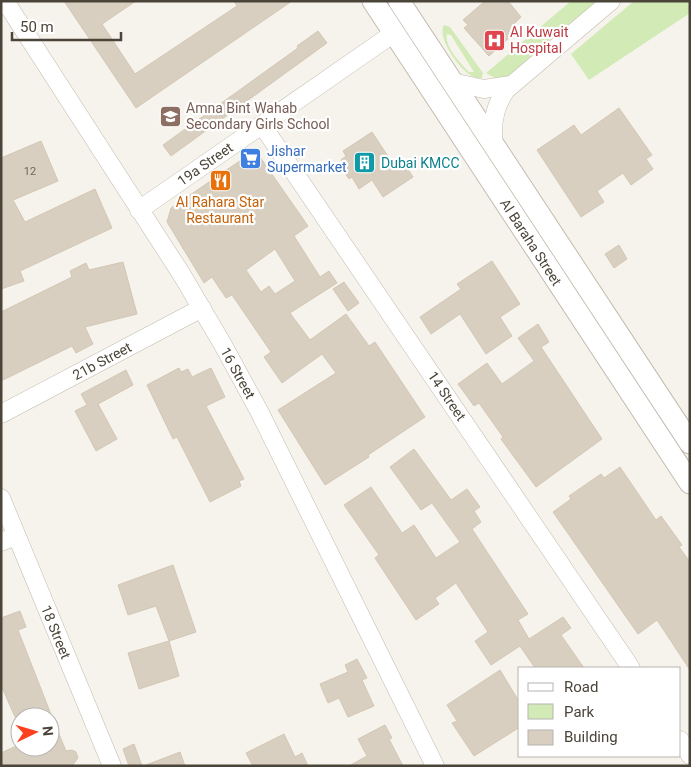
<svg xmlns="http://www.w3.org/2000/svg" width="691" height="767" viewBox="0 0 691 767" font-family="Roboto,sans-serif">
<rect width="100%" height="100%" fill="#f6f3ec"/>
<path fill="#d2eab5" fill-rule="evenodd" d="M 571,1 L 605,1 L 516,76 L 497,79 L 486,73 Z
M 634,1 L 690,1 L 690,13 L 589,80 L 571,54 Z
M 444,25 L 450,27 L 483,73 L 482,78 C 467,83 435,38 444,25 ZM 447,34 L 451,35 L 474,72 L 469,72 C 461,64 444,46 447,34 Z"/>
<path fill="#d8cfc1" stroke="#d3c7b4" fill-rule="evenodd" d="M 64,1 L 136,1 L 102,24 L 135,74 L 237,6 L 234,1 L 292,1 L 136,108 Z
M 485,1 L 508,1 L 521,17 L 514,24 L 519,29 L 489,56 L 464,28 L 468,25 L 463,20 Z
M 318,31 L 327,43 L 171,156 L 163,145 L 298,48 L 297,46 Z
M 619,108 L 652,155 L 646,159 L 653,169 L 631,185 L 623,173 L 597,191 L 604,202 L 581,217 L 537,150 L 574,125 L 581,135 Z
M 372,132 L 393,164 L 401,159 L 413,177 L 383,197 L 372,180 L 359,189 L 352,177 L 349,179 L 343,170 L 346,167 L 341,160 L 346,156 L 343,151 Z
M 41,141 L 58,181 L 13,200 L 25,222 L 95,189 L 112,228 L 20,271 L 24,281 L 1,289 L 1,158 Z
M 253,155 L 260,157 L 308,226 L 294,236 L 320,277 L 329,271 L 337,283 L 290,313 L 310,340 L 346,314 L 369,346 L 375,342 L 425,417 L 368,455 L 369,457 L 325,485 L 278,410 L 336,373 L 322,354 L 282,383 L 264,357 L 271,352 L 232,295 L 226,298 L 212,277 L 204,283 L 167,222 L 171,208 L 247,156 ZM 275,249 L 295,281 L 275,294 L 269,286 L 261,292 L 246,270 Z
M 619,245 L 627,259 L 614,268 L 605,254 Z
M 492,261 L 520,304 L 500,317 L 512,336 L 486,354 L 460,314 L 431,334 L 420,317 L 461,289 L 457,284 Z
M 123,262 L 137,314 L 85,327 L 93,344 L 76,353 L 72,346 L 1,381 L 1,312 L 72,277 L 70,271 L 86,263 L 89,270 Z
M 344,282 L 359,303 L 348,311 L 333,289 Z
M 538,324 L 549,342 L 541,347 L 602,439 L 536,487 L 501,439 L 503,437 L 479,403 L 474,406 L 458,384 L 487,363 L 502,384 L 534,361 L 518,338 Z
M 179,368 L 181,372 L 188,369 L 192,377 L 211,368 L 225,397 L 206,406 L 244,479 L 239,481 L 241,486 L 210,502 L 177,437 L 173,439 L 147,385 Z
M 126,370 L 133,385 L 98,404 L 117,439 L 96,451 L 75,411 L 87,405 L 81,394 Z
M 414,449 L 451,500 L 467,489 L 480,507 L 474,511 L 481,522 L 472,529 L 528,614 L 518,620 L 529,639 L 563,617 L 571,628 L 561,635 L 584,668 L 535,668 L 520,646 L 491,665 L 475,641 L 488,632 L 456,583 L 435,598 L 439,604 L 416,620 L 375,558 L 379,555 L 344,505 L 371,487 L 402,533 L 414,525 L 436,558 L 460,542 L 432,503 L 421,510 L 390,467 Z
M 620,467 L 656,520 L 661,516 L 682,545 L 679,547 L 690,562 L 690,670 L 657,620 L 638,634 L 553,512 L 571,499 L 569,496 L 601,474 L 604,478 Z
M 173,565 L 196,632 L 169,641 L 156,606 L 128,615 L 118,585 Z
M 20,611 L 26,627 L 18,630 L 52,717 L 66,751 L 72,750 L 76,752 L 78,758 L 72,766 L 1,766 L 1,753 L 14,747 L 50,747 L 50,717 L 15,717 L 1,685 L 1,618 Z
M 169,641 L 179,676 L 139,689 L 128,653 Z
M 357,659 L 367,678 L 362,680 L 374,706 L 348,717 L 339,698 L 328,703 L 320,684 L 348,672 L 345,665 Z
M 500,670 L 520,703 L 520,727 L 474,756 L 452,723 L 457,721 L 447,705 Z
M 385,725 L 392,738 L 389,739 L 403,766 L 349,766 L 367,756 L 358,739 Z
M 284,734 L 295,757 L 302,753 L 308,766 L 253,766 L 246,753 Z
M 134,744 L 142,766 L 129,766 L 123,749 Z
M 180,752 L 185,766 L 146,766 L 146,765 Z"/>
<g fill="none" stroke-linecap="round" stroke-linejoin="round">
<defs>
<path id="minor" d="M 5,1 L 182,275 L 223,345 L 259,411 L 435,766
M 452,82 L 484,89 L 511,85
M 262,125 L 631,668
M 494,145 C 491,125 494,107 506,90 L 611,1
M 139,210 L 394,33
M 1,414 L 202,308
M 1,498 L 112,766
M 1,542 L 16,536
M 680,740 L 690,755"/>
<path id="tertiary" d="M 373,1 L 690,483
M 399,1 L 690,443"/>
</defs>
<use href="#minor" stroke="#c2bbae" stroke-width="19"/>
<use href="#tertiary" stroke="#c2bbae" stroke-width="23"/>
<use href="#minor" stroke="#fff" stroke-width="18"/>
<use href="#tertiary" stroke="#fff" stroke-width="21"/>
</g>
<defs>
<symbol id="hospital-square" viewBox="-11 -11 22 22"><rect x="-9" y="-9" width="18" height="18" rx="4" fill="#e0444e" stroke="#fff"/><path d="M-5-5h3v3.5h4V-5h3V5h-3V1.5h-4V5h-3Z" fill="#fff"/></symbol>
<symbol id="school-square" viewBox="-11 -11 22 22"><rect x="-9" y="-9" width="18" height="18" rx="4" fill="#8d6e63" stroke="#fff"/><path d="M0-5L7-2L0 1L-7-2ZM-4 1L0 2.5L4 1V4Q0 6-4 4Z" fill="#fff"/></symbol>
<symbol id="supermarket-square" viewBox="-11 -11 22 22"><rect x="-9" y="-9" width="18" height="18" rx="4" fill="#3f7fe0" stroke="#fff"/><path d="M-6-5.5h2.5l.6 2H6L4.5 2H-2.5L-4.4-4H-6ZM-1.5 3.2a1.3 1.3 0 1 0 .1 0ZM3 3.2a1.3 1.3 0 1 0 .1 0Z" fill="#fff"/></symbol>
<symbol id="building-square" viewBox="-11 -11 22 22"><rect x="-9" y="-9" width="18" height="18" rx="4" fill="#0f9aa8" stroke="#fff"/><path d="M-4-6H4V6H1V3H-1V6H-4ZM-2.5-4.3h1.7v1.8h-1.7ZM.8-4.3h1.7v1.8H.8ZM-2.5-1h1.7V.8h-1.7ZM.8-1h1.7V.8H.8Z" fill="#fff"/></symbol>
<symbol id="restaurant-square" viewBox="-11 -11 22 22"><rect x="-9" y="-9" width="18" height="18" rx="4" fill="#e8710a" stroke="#fff"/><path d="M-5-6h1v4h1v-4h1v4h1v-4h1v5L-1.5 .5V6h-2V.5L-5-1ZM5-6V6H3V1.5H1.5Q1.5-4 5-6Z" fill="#fff"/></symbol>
</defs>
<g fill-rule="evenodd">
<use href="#hospital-square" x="482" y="28" width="25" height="25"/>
<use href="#school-square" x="158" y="104" width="25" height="25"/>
<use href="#supermarket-square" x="238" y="146" width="25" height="25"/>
<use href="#building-square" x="352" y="150" width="25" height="25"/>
<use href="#restaurant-square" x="208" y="168" width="25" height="25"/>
</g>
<g text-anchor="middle" stroke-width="4.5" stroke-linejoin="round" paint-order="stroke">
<g font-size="11" fill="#6e675b">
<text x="30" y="175">12</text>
</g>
<g font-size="14" fill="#be3a42" stroke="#fff" text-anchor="start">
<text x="510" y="37">Al Kuwait<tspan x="510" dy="16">Hospital</tspan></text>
</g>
<g font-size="14" fill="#785e54" stroke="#fff" text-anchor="start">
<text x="186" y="113">Amna Bint Wahab<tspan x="186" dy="16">Secondary Girls School</tspan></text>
</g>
<g font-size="14" fill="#366cbe" stroke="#fff" text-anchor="start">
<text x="267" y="156">Jishar<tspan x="267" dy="16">Supermarket</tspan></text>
</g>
<g font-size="14" fill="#0d838f" stroke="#fff" text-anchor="start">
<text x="381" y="168">Dubai KMCC</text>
</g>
<g font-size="14" fill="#4b4439" stroke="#fff">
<text transform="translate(205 164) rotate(-35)" y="5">19a Street</text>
<text transform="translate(531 242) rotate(57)" y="5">Al Baraha Street</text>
<text transform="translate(102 361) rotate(-28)" y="5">21b Street</text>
<text transform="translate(238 373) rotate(61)" y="5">16 Street</text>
<text transform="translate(447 396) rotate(56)" y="5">14 Street</text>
<text transform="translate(56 632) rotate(68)" y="5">18 Street</text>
</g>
<g font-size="14" fill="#c56008" stroke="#fff">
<text x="220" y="207">Al Rahara Star<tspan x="220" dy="16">Restaurant</tspan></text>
</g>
</g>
<rect width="691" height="767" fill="none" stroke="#4b4439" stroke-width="5"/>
<rect x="518" y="667" width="162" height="90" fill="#ffffff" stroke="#b7b4b0"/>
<rect x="528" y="683" width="25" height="8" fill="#ffffff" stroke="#b7b4b0"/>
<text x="564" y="692" font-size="15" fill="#4b4439">Road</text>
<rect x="528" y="704" width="25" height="15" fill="#d2eab5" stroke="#b7b4b0"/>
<text x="564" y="717" font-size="15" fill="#4b4439">Park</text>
<rect x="528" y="730" width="25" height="15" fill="#d8cfc1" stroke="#b7b4b0"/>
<text x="564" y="742" font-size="15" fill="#4b4439">Building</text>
<g transform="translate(35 732) rotate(85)"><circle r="24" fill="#ffffff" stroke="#b7b4b0"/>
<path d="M0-4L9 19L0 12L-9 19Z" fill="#fc3f1d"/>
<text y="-8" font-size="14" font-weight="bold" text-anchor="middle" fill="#4b4439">N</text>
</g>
<path d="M12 32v8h109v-8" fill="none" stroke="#4b4439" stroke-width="2.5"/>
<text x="20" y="32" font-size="15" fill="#4b4439" stroke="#ffffff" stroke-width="4" paint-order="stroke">50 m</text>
</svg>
